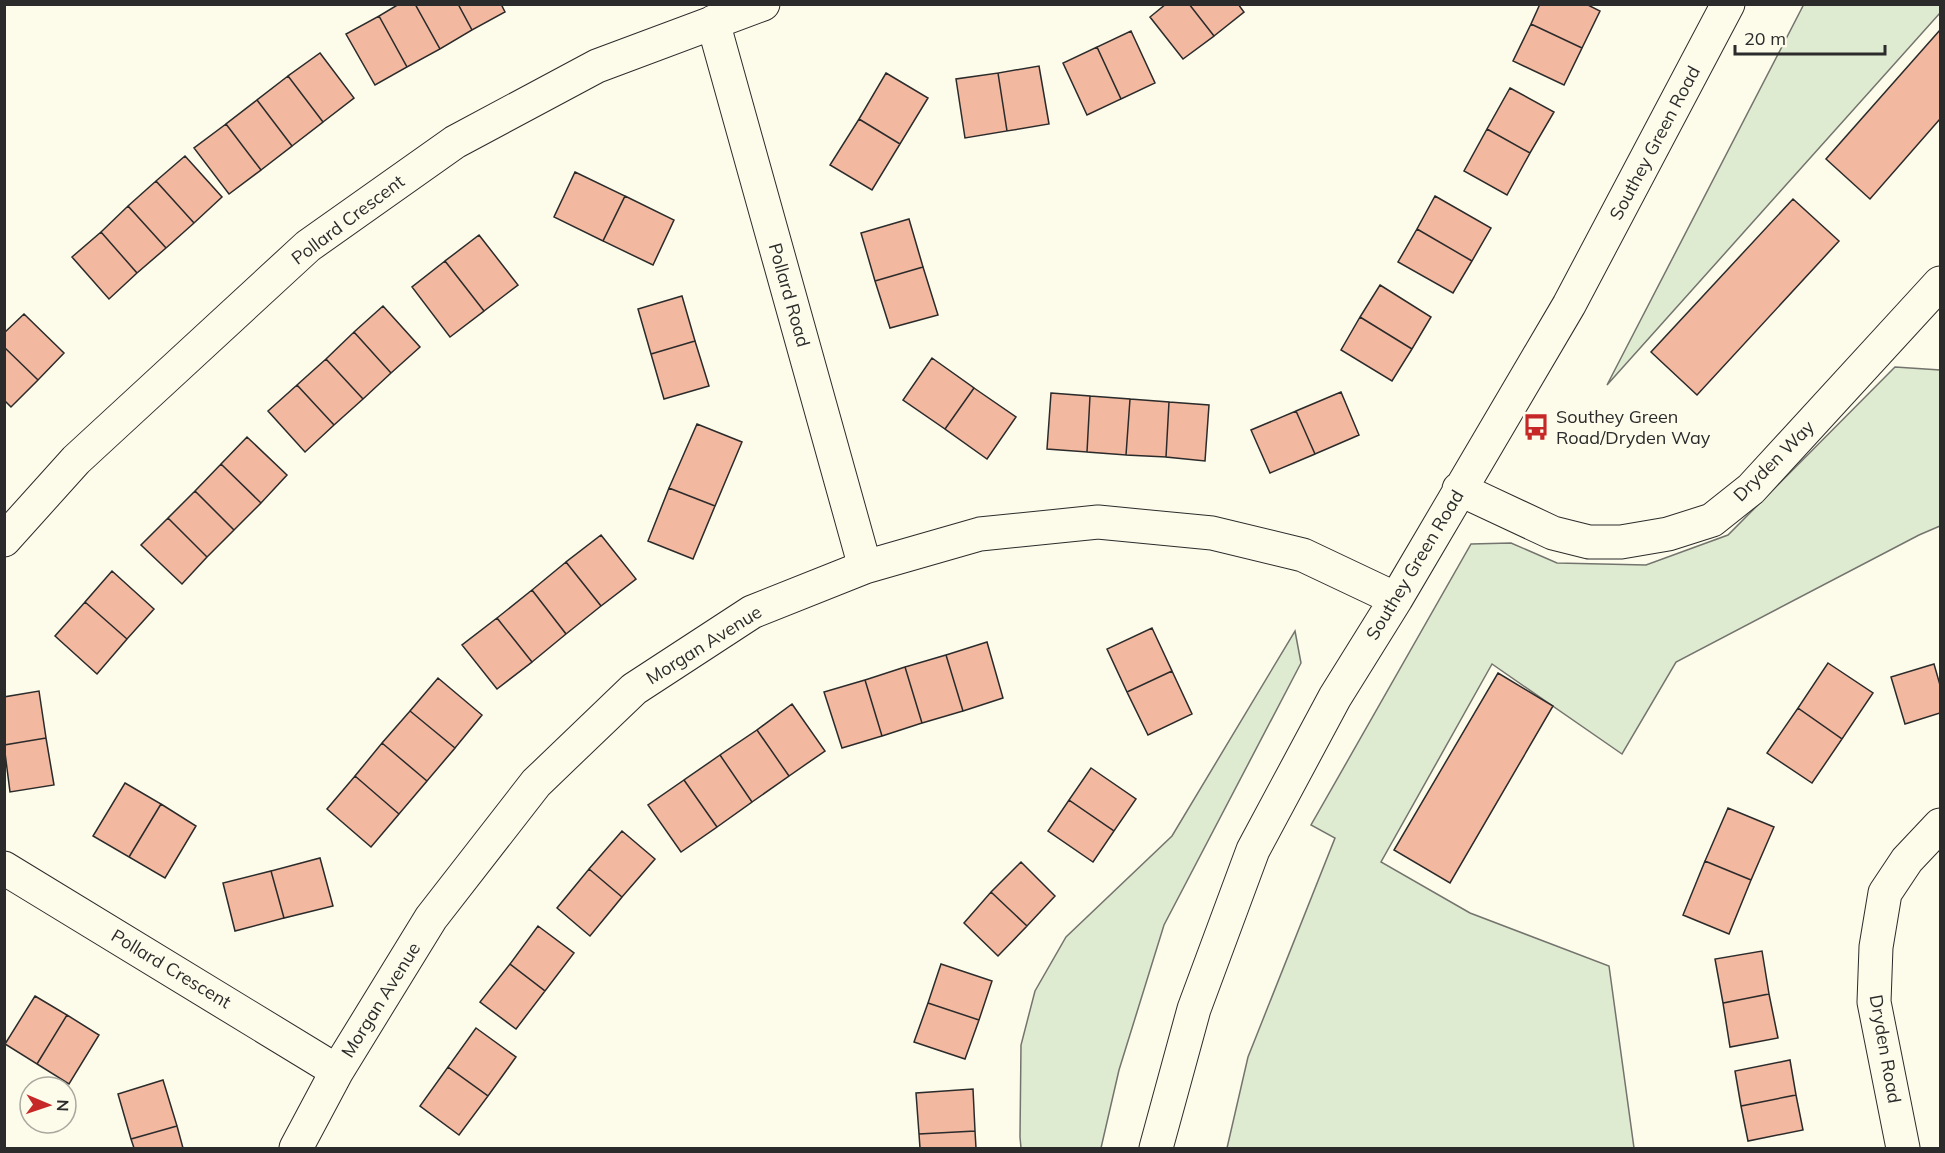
<svg xmlns="http://www.w3.org/2000/svg" width="1945" height="1153" viewBox="0 0 1945 1153" font-family="Mulish,sans-serif">
<rect width="100%" height="100%" fill="#fdfbea"/>
<path fill="#deebd1" stroke="#74746e" stroke-width="1.5" d="M 1804,4 L 1940,5 L 1940,13 L 1607,385 Z
M 1895,367 L 1940,370 L 1940,526 L 1919,535 L 1676,662 L 1622,754 L 1492,664 L 1381,862 L 1470,913 L 1609,966 L 1634,1148 L 1227,1148 L 1248,1057 L 1335,838 L 1311,825 L 1471,544 L 1511,543 L 1557,563 L 1646,565 L 1728,535 Z
M 1295,631 L 1301,663 L 1164,925 L 1119,1070 L 1101,1148 L 1021,1148 L 1020,1137 L 1021,1045 L 1035,991 L 1066,937 L 1172,836 Z"/>
<path fill="#f2b8a0" stroke="#2b2b2b" stroke-width="1.5" d="M 399,4 L 415,4 L 440,49 L 407,67 L 379,16 Z
M 415,4 L 458,4 L 472,30 L 440,49 Z
M 458,4 L 501,4 L 505,12 L 472,30 Z
M 1166,4 L 1189,4 L 1214,36 L 1183,59 L 1150,17 Z
M 1189,4 L 1238,4 L 1244,12 L 1214,36 Z
M 1540,4 L 1586,4 L 1600,11 L 1582,48 L 1531,24 Z
M 379,16 L 407,67 L 375,85 L 346,34 Z
M 1531,24 L 1582,48 L 1564,85 L 1513,61 Z
M 1940,30 L 1940,119 L 1870,199 L 1826,159 Z
M 1131,31 L 1155,83 L 1121,99 L 1097,47 Z
M 1097,47 L 1121,99 L 1087,115 L 1063,63 Z
M 320,53 L 354,98 L 323,122 L 288,76 Z
M 1039,66 L 1049,124 L 1007,131 L 998,73 Z
M 886,73 L 928,98 L 900,144 L 859,119 Z
M 998,73 L 1007,131 L 965,138 L 956,79 Z
M 288,76 L 323,122 L 292,146 L 257,100 Z
M 1510,88 L 1554,112 L 1530,153 L 1487,129 Z
M 257,100 L 292,146 L 261,170 L 226,124 Z
M 859,119 L 900,144 L 872,190 L 830,165 Z
M 226,124 L 261,170 L 229,194 L 194,148 Z
M 1487,129 L 1530,153 L 1507,195 L 1464,171 Z
M 185,156 L 222,197 L 194,223 L 156,181 Z
M 575,172 L 625,196 L 603,241 L 554,217 Z
M 156,181 L 194,223 L 166,248 L 128,206 Z
M 625,196 L 674,220 L 653,265 L 603,241 Z
M 1435,196 L 1491,228 L 1472,261 L 1417,229 Z
M 1793,199 L 1839,241 L 1697,395 L 1651,352 Z
M 128,206 L 166,248 L 137,273 L 101,232 Z
M 909,219 L 923,267 L 875,281 L 861,233 Z
M 1417,229 L 1472,261 L 1453,293 L 1398,262 Z
M 101,232 L 137,273 L 109,299 L 72,257 Z
M 479,235 L 518,285 L 484,311 L 445,261 Z
M 445,261 L 484,311 L 450,337 L 412,287 Z
M 923,267 L 938,315 L 890,328 L 875,281 Z
M 1380,285 L 1431,317 L 1412,349 L 1360,317 Z
M 682,296 L 695,341 L 651,354 L 638,309 Z
M 383,306 L 420,347 L 391,373 L 354,332 Z
M 24,314 L 64,353 L 38,380 L 4,347 L 4,333 Z
M 1360,317 L 1412,349 L 1392,381 L 1341,350 Z
M 354,332 L 391,373 L 363,399 L 326,359 Z
M 695,341 L 709,386 L 664,399 L 651,354 Z
M 4,347 L 38,380 L 11,407 L 4,400 Z
M 932,358 L 974,388 L 945,429 L 903,400 Z
M 326,359 L 363,399 L 334,425 L 297,385 Z
M 297,385 L 334,425 L 305,452 L 268,411 Z
M 974,388 L 1016,417 L 987,459 L 945,429 Z
M 1341,392 L 1359,435 L 1315,454 L 1296,411 Z
M 1051,393 L 1090,396 L 1087,452 L 1047,449 Z
M 1090,396 L 1130,399 L 1126,455 L 1087,452 Z
M 1130,399 L 1169,402 L 1166,457 L 1126,455 Z
M 1169,402 L 1209,405 L 1205,461 L 1166,457 Z
M 1296,411 L 1315,454 L 1270,473 L 1251,430 Z
M 697,424 L 742,442 L 715,506 L 669,488 Z
M 247,437 L 287,475 L 261,503 L 221,464 Z
M 221,464 L 261,503 L 234,530 L 195,491 Z
M 669,488 L 715,506 L 693,559 L 648,541 Z
M 195,491 L 234,530 L 207,557 L 168,518 Z
M 168,518 L 207,557 L 182,584 L 141,545 Z
M 601,535 L 636,579 L 601,606 L 566,562 Z
M 566,562 L 601,606 L 566,634 L 532,590 Z
M 112,571 L 154,609 L 127,639 L 85,602 Z
M 532,590 L 566,634 L 532,662 L 497,618 Z
M 85,602 L 127,639 L 97,674 L 55,636 Z
M 497,618 L 532,662 L 497,689 L 462,645 Z
M 1152,628 L 1172,671 L 1127,692 L 1107,649 Z
M 987,642 L 1003,698 L 963,711 L 946,655 Z
M 946,655 L 963,711 L 922,723 L 905,667 Z
M 1828,663 L 1873,693 L 1842,739 L 1798,708 Z
M 1934,664 L 1940,685 L 1940,713 L 1905,724 L 1891,677 Z
M 905,667 L 922,723 L 882,736 L 865,680 Z
M 1172,671 L 1192,714 L 1148,735 L 1127,692 Z
M 1498,673 L 1553,706 L 1450,883 L 1394,850 Z
M 438,678 L 482,715 L 455,748 L 410,711 Z
M 865,680 L 882,736 L 842,748 L 824,692 Z
M 39,691 L 46,738 L 4,745 L 4,697 Z
M 792,704 L 825,751 L 789,776 L 757,730 Z
M 1798,708 L 1842,739 L 1812,783 L 1767,753 Z
M 410,711 L 455,748 L 427,781 L 382,743 Z
M 757,730 L 789,776 L 752,802 L 720,755 Z
M 46,738 L 54,785 L 10,792 L 4,745 Z
M 382,743 L 427,781 L 399,814 L 355,776 Z
M 720,755 L 752,802 L 717,827 L 684,780 Z
M 1091,768 L 1136,799 L 1114,831 L 1069,800 Z
M 355,776 L 399,814 L 371,847 L 327,809 Z
M 684,780 L 717,827 L 681,852 L 648,805 Z
M 125,783 L 161,804 L 129,857 L 93,836 Z
M 1069,800 L 1114,831 L 1093,862 L 1048,831 Z
M 161,804 L 196,826 L 165,878 L 129,857 Z
M 1728,808 L 1774,827 L 1751,880 L 1705,861 Z
M 622,831 L 655,859 L 622,897 L 589,869 Z
M 320,858 L 333,906 L 284,918 L 271,871 Z
M 1705,861 L 1751,880 L 1729,934 L 1683,915 Z
M 1021,862 L 1055,896 L 1027,926 L 991,892 Z
M 589,869 L 622,897 L 590,936 L 557,908 Z
M 271,871 L 284,918 L 235,931 L 223,883 Z
M 991,892 L 1027,926 L 998,956 L 964,923 Z
M 538,926 L 574,953 L 545,991 L 510,964 Z
M 1762,951 L 1769,994 L 1723,1003 L 1715,959 Z
M 510,964 L 545,991 L 516,1029 L 480,1002 Z
M 941,964 L 992,981 L 979,1020 L 928,1003 Z
M 1769,994 L 1778,1038 L 1730,1047 L 1723,1003 Z
M 35,996 L 67,1015 L 37,1064 L 5,1044 Z
M 928,1003 L 979,1020 L 965,1059 L 914,1042 Z
M 67,1015 L 99,1035 L 69,1084 L 37,1064 Z
M 476,1028 L 516,1057 L 488,1096 L 448,1067 Z
M 1790,1060 L 1796,1095 L 1741,1106 L 1735,1071 Z
M 448,1067 L 488,1096 L 459,1135 L 420,1106 Z
M 163,1080 L 177,1126 L 131,1139 L 118,1094 Z
M 973,1089 L 975,1131 L 919,1134 L 916,1093 Z
M 1796,1095 L 1803,1130 L 1748,1141 L 1741,1106 Z
M 177,1126 L 183,1148 L 134,1148 L 131,1139 Z
M 975,1131 L 976,1148 L 920,1148 L 919,1134 Z"/>
<g fill="none" stroke-linecap="round" stroke-linejoin="round">
<defs>
<path id="minor" d="M 713,22 L 865,567
M 1459,489 L 1553,533 L 1589,542 L 1621,542 L 1668,534 L 1712,520 L 1751,489 L 1940,283
M 4,540 L 76,460 L 308,246 L 455,142 L 597,66 L 763,4
M 4,868 L 337,1071
M 296,1148 L 337,1071 L 431,918 L 536,783 L 634,689 L 752,612 L 865,567 L 980,534 L 1098,522 L 1212,533 L 1303,555 L 1396,599
M 1156,1148 L 1194,1009 L 1253,850 L 1335,697 L 1396,599 L 1569,305 L 1728,4
M 1903,1148 L 1874,1002 L 1876,947 L 1885,893 L 1907,860 L 1940,825"/>
</defs>
<use href="#minor" stroke="#2b2b2b" stroke-width="35"/>
<use href="#minor" stroke="#fdfbea" stroke-width="33"/>
</g>
<defs>
<symbol id="bus-bare" viewBox="-9 -9 18 18"><path d="M-5-6H5V4H4V6H2V4H-2V6H-4V4H-5ZM-3.5-4V0h7V-4ZM-3.5 1.2v1.5H-2V1.2ZM2 1.2v1.5H3.5V1.2Z" fill="#c62828" stroke="#fdfbea" stroke-width="2.5" paint-order="stroke"/></symbol>
</defs>
<g fill-rule="evenodd">
<use href="#bus-bare" x="1517" y="408" width="38" height="38"/>
</g>
<g text-anchor="middle" stroke-width="4.5" stroke-linejoin="round" paint-order="stroke">
<g font-size="18" fill="#2b2b2b" stroke="#fdfbea">
<text transform="translate(1655 143) rotate(-62)" y="6">Southey Green Road</text>
<text transform="translate(348 220) rotate(-37)" y="6">Pollard Crescent</text>
<text transform="translate(789 295) rotate(74)" y="6">Pollard Road</text>
<text transform="translate(1774 461) rotate(-45)" y="6">Dryden Way</text>
<text transform="translate(1415 565) rotate(-59)" y="6">Southey Green Road</text>
<text transform="translate(704 645) rotate(-32)" y="6">Morgan Avenue</text>
<text transform="translate(171 969) rotate(31)" y="6">Pollard Crescent</text>
<text transform="translate(381 1000) rotate(-58)" y="6">Morgan Avenue</text>
<text transform="translate(1885 1049) rotate(80)" y="6">Dryden Road</text>
</g>
<g font-size="18" fill="#2b2b2b" stroke="#fdfbea" text-anchor="start">
<text x="1556" y="423">Southey Green<tspan x="1556" dy="21">Road/Dryden Way</tspan></text>
</g>
</g>
<rect width="1945" height="1153" fill="none" stroke="#2b2b2b" stroke-width="12"/>
<g transform="translate(48 1105) rotate(92)"><circle r="28" fill="#fdfbea" stroke="#a9a89e" stroke-width="1.5"/>
<path d="M0-4.5L10 22L0 15L-10 22Z" fill="#c62828"/>
<text y="-9" font-size="16" font-weight="bold" text-anchor="middle" fill="#2b2b2b">N</text>
</g>
<path d="M1735 45v9h150v-9" fill="none" stroke="#2b2b2b" stroke-width="3"/>
<text x="1744" y="45" font-size="18" fill="#2b2b2b" stroke="#fdfbea" stroke-width="4.5" paint-order="stroke">20 m</text>
</svg>
